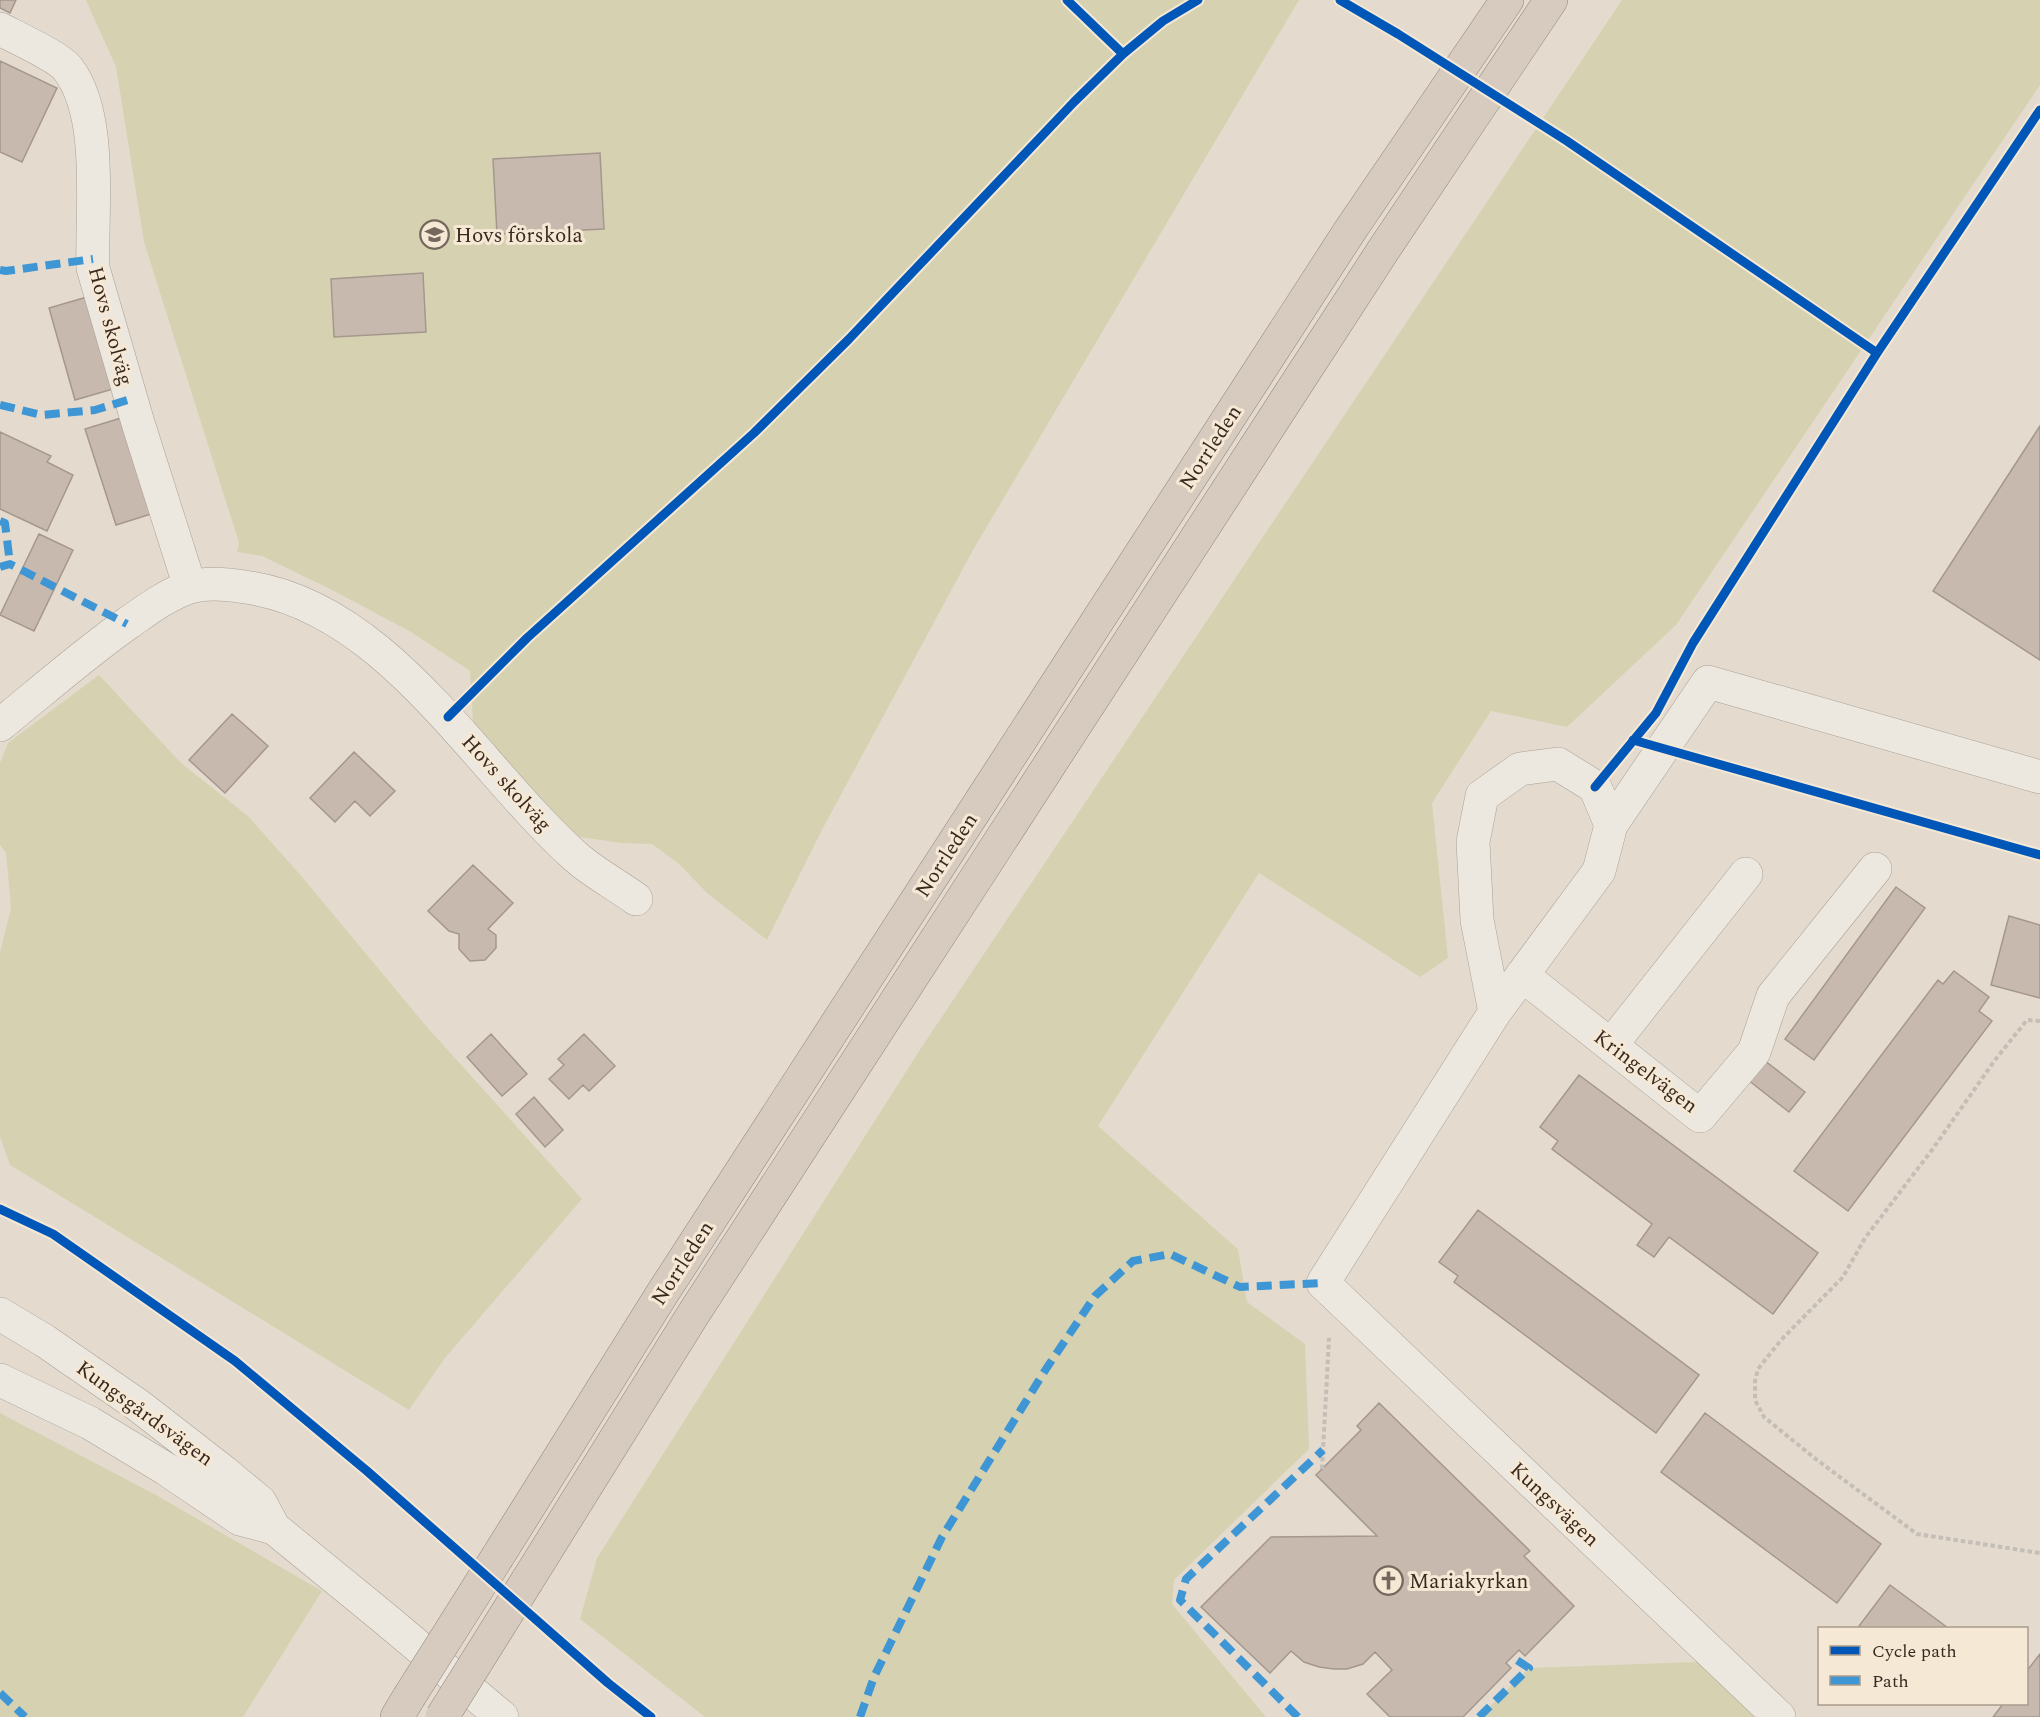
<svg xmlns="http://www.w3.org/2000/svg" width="2040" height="1717" viewBox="0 0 2040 1717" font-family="Spectral,serif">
<rect width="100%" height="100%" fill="#e4dbce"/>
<path fill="#d6d2b1" d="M 86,0 L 1299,0 L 973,550 L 823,828 L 767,940 L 707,893 L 679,864 L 652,844 L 621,843 L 580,837 L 515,781 L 473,722 L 470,671 L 411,632 L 334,591 L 262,556 L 237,552 L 239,543 L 144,242 L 116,67 Z
M 1622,0 L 2040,0 L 2040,85 L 1676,625 L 1567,727 L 1491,711 L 1432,803 L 1448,958 L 1420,977 L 1259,873 L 1098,1126 L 1238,1249 L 1247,1302 L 1305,1344 L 1309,1449 L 1174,1580 L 1172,1604 L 1266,1717 L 705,1717 L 580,1619 L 597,1558 L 921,1048 Z
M 99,675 L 181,763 L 248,816 L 303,878 L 427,1027 L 582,1199 L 445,1358 L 409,1410 L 10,1165 L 0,1137 L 0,952 L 11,908 L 6,853 L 0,845 L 0,763 L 8,743 Z
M 0,1413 L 156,1495 L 322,1591 L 243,1717 L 0,1717 Z
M 1721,1661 L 1779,1717 L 1479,1717 L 1529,1668 Z"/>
<path fill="#c8b9af" stroke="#a5978d" stroke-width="1.5" d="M 0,0 L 16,0 L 10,13 L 0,8 Z
M 0,61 L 57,88 L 22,162 L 0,152 Z
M 600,153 L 604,229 L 497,234 L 493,159 Z
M 423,273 L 426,332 L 334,337 L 331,279 Z
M 87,297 L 113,389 L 75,400 L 49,308 Z
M 121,418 L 151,514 L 116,525 L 85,429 Z
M 2040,426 L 2040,660 L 1933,591 Z
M 0,432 L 51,456 L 47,462 L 73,475 L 47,531 L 0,509 Z
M 39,534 L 73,550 L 34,631 L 0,615 Z
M 232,714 L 268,746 L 225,793 L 189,760 Z
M 354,752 L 395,791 L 370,816 L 355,801 L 335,822 L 310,798 Z
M 473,865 L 513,903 L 488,929 L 496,935 L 496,948 L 485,960 L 470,961 L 459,949 L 459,934 L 449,931 L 428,911 Z
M 1896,887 L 1925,908 L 1814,1060 L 1785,1039 Z
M 2009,916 L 2040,925 L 2040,998 L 1991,985 Z
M 1954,971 L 1989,997 L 1979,1011 L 1992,1021 L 1848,1211 L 1794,1171 L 1938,980 L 1943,984 Z
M 491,1034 L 527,1074 L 502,1096 L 467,1057 Z
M 584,1034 L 615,1066 L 589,1091 L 583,1085 L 569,1099 L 549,1079 L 564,1065 L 558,1059 Z
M 1764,1060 L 1805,1092 L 1789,1112 L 1748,1080 Z
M 1579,1075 L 1818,1253 L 1773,1314 L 1669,1237 L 1654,1257 L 1637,1245 L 1652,1224 L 1552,1149 L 1558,1141 L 1540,1127 Z
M 534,1097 L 563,1130 L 545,1147 L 516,1114 Z
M 1478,1210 L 1699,1375 L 1656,1433 L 1454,1282 L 1458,1276 L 1439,1262 Z
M 1379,1403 L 1530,1551 L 1524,1556 L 1574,1606 L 1525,1656 L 1519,1650 L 1506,1663 L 1511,1668 L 1463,1717 L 1390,1717 L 1367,1694 L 1392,1670 L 1375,1652 L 1363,1664 L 1347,1669 L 1334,1669 L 1319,1667 L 1304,1662 L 1291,1651 L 1270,1673 L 1201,1607 L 1271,1537 L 1377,1536 L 1316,1475 L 1361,1430 L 1357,1426 Z
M 1705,1413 L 1881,1544 L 1837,1603 L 1661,1472 Z
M 1890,1585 L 1948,1628 L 1862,1628 L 1859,1626 Z
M 2040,1654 L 2040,1717 L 1993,1717 L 2003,1704 L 2026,1704 L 2026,1672 Z"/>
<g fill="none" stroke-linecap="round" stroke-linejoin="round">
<defs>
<path id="minor" d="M 0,29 C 15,37 59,57 68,69 C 104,116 91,211 93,268 L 138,423 L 190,587
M 0,725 C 42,691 84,654 128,623 C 147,610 165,596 187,588 C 204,582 227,584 245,587 C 387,606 477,769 576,857 C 594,873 617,885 636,899
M 1611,825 L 1708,682 L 2040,777
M 1522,975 L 1700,1116 L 1754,1052 L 1773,996 L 1875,869
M 1495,1012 L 1477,920 L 1473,842 L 1482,796 L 1520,769 L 1558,764 L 1595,787 L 1611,825 L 1599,871 L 1495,1012 L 1323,1283 L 1779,1717
M 1611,1045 L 1746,874
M 0,1314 L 45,1341 L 139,1406 L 224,1472 L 260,1502 L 274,1528
M 0,1380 L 90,1423 L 166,1469 L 240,1519 L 274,1528 L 383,1617 L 502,1717"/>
<path id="highway" d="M 498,1556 L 662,1294 L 1351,229 L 1507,0
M 527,1581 L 694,1313 L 1384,249 L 1551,0
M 397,1717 L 409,1697"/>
</defs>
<use href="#minor" stroke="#a9a197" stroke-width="34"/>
<use href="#highway" stroke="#8f867e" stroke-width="34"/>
<path stroke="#c5beb6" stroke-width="4" stroke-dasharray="4.5 3" stroke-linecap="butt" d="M 2040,1021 L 2027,1020 L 1995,1060 L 1932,1150 L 1865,1238 L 1843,1277 L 1781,1340 L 1758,1369 L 1755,1381 L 1755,1400 L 1764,1417 L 1817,1460 L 1917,1534 L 2040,1553
M 1322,1469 L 1329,1338"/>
<use href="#minor" stroke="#ece7df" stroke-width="33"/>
<use href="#highway" stroke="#d7cbbf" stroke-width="33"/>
<defs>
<path id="highway-bridge" d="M 409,1697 L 498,1556
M 442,1717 L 527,1581"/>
</defs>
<use href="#highway-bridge" stroke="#8f867e" stroke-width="34" stroke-linecap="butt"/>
<use href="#highway-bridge" stroke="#d7cbbf" stroke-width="33"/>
<path stroke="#3e96d5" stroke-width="8" stroke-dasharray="15 8" stroke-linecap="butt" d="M 0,270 L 6,271 L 93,259
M 0,405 L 42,415 L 95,410 L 131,399
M 0,521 L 5,523 L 10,564
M 0,567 L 10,564 L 127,624
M 0,1693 L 25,1717
M 860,1717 L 874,1677 L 942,1537 L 1046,1369 L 1095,1296 L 1133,1261 L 1170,1254 L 1240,1287 L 1323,1283
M 1298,1717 L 1180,1600 L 1186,1579 L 1323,1450
M 1479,1717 L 1529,1668 L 1512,1657"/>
<defs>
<path id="cycleway" d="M 1067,0 L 1123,54
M 1340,0 L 1398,34 L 1567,141 L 1877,353
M 448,717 L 527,638 L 754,433 L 849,339 L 1074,102 L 1123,54 L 1163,21 L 1198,0
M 1633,740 L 2040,855
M 1595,787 L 1656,713 L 1693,643 L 1877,353 L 2040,110
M 0,1209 L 53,1234 L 235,1361 L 367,1471 L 608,1683 L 651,1717"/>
</defs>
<use href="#cycleway" stroke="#f5e8d5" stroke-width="13"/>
<use href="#cycleway" stroke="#0057b8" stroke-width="9"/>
</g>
<defs>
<symbol id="school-ring" viewBox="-11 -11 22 22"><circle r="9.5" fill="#f5e8d5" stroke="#75675c" stroke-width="1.5"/><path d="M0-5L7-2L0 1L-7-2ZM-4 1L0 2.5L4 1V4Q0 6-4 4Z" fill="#75675c"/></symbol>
<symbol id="church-ring" viewBox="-11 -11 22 22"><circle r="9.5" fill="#f5e8d5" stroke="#75675c" stroke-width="1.5"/><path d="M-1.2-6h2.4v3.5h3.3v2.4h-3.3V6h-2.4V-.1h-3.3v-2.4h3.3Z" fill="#75675c"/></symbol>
</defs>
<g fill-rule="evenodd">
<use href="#school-ring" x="418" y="218" width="33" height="33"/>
<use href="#church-ring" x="1372" y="1564" width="33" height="33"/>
</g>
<g text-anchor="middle" stroke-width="6" stroke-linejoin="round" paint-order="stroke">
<g font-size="21" fill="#39291f" stroke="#f5e8d5" text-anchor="start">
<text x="455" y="242">Hovs förskola</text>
<text x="1409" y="1588">Mariakyrkan</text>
</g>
<g font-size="21" fill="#39291f" stroke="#f5e8d5">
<text transform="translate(111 326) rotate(75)" y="7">Hovs skolväg</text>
<text transform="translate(1210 447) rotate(-57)" y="7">Norrleden</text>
<text transform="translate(507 783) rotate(48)" y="7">Hovs skolväg</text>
<text transform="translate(946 855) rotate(-57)" y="7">Norrleden</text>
<text transform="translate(1646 1071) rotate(37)" y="7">Kringelvägen</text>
<text transform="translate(682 1263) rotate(-57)" y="7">Norrleden</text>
<text transform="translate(145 1413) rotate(36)" y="7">Kungsgårdsvägen</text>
<text transform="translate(1555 1504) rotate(43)" y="7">Kungsvägen</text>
</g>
</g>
<rect x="1818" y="1627" width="210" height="78" fill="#f5e8d5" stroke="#aa9c8c" stroke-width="1.5"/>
<rect x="1830" y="1646" width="30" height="9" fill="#0057b8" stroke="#aa9c8c" stroke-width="1.5"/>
<text x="1872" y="1657" font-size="18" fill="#39291f">Cycle path</text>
<rect x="1830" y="1676" width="30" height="9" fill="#3e96d5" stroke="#aa9c8c" stroke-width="1.5"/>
<text x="1872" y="1687" font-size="18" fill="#39291f">Path</text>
</svg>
